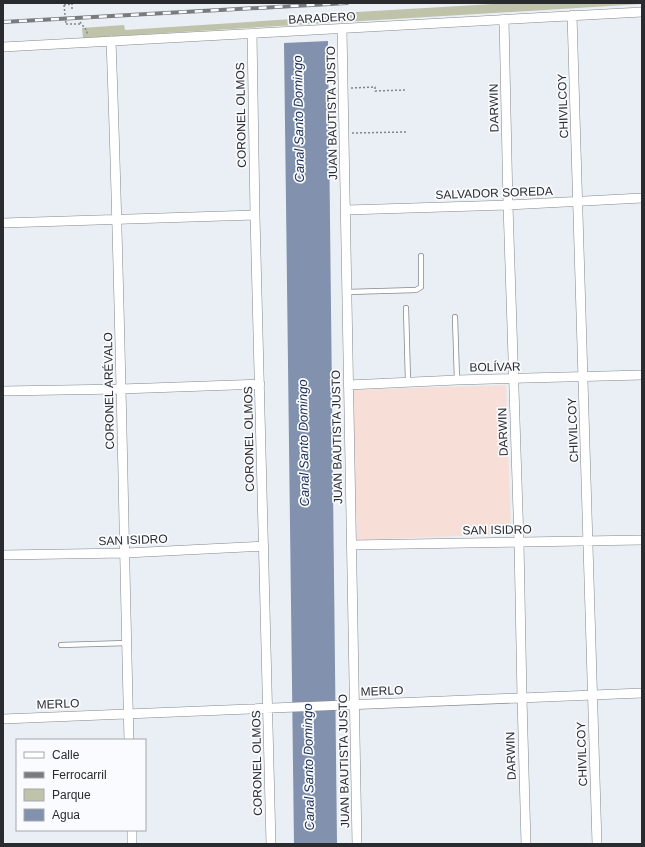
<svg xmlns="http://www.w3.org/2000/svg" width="645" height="847" viewBox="0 0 645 847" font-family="Arial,sans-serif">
<rect width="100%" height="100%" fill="#e9eff4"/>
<path fill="#f7ded7" d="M 506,385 L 511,534 L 357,540 L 352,390 Z"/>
<path fill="#bfc3aa" d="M 510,3 L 642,3 L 642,4 L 83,38 L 82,28 L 124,25 L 125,30 L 340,16 L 340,13 Z"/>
<path fill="#8291ae" d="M 328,41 L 337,844 L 294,844 L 284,43 Z"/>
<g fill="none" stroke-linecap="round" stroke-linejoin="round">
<defs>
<path id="service" d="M 347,292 L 416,290 L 421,287 L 421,256
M 406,308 L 408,382
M 455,317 L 457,380
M 61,645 L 127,643"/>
<path id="minor" d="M 572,15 L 597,844
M 504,19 L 508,205 L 519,542 L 522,698 L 526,844
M 342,29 L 357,844
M 252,33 L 255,215 L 271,844
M 111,41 C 120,274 123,507 129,740
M 3,47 L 642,12
M 347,210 L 508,205 L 642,198
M 3,223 L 255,215
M 348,385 L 457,380 L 642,375
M 3,391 L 121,389 L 260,384
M 352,545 L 642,540
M 3,555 L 126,553 L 264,546
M 3,719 L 642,693
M 132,830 L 132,844"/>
</defs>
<use href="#service" stroke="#83888d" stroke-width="6"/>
<use href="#minor" stroke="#83888d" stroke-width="10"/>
<path stroke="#818589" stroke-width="1.5" stroke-dasharray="2 2" stroke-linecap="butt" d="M 72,3 L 72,10
M 64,5 L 72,4
M 80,22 L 87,31 L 87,34
M 66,24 L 80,24
M 351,88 L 375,87 L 375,91 L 406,90
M 352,133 L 406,132"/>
<use href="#service" stroke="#fff" stroke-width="4.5"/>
<use href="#minor" stroke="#fff" stroke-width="9"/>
<defs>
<path id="rail" d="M 3,22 L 347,3"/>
</defs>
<use href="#rail" stroke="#787b7f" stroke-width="4"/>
<use href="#rail" stroke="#f9fbfe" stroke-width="2.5" stroke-dasharray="8" stroke-linecap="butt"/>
<path stroke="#818589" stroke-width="1.5" stroke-dasharray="2 2" stroke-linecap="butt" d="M 64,5 L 66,24"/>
</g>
<g text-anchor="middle" stroke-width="3.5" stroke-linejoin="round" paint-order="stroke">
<g font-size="12" fill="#292b2e" stroke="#f9fbfe">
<text transform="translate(322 18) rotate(-3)" y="4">BARADERO</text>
<text transform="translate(563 106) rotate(-92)" y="4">CHIVILCOY</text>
<text transform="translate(494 108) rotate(-91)" y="4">DARWIN</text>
<text transform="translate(332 113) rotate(-91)" y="4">JUAN BAUTISTA JUSTO</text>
<text transform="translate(241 115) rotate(-91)" y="4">CORONEL OLMOS</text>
<text transform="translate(494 193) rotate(-2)" y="4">SALVADOR SOREDA</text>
<text transform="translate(495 367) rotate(-1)" y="4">BOLÍVAR</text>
<text transform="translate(109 391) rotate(-91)" y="4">CORONEL ARÉVALO</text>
<text transform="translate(573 430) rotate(-92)" y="4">CHIVILCOY</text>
<text transform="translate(503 432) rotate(-92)" y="4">DARWIN</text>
<text transform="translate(337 437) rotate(-91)" y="4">JUAN BAUTISTA JUSTO</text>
<text transform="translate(249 439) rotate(-91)" y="4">CORONEL OLMOS</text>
<text transform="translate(497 530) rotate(-1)" y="4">SAN ISIDRO</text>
<text transform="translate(133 540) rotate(-2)" y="4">SAN ISIDRO</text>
<text transform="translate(382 691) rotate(-2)" y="4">MERLO</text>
<text transform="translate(58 704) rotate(-2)" y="4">MERLO</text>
<text transform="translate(582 754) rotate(-92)" y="4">CHIVILCOY</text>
<text transform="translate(511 756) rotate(-92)" y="4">DARWIN</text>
<text transform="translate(344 761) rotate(-91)" y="4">JUAN BAUTISTA JUSTO</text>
<text transform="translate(257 763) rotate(-91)" y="4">CORONEL OLMOS</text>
</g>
<g font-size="13" font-style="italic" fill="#162951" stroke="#f9fbfe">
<text transform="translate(298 119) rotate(-91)" y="5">Canal Santo Domingo</text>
<text transform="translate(303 443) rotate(-91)" y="5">Canal Santo Domingo</text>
<text transform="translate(308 767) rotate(-91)" y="5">Canal Santo Domingo</text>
</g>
</g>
<rect width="645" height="847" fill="none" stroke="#292b2e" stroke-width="8"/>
<rect x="16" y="739" width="130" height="92" fill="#f9fbfe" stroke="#a6a8ab"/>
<rect x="24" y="752" width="20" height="6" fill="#ffffff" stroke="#a6a8ab"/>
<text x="52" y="759" font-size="12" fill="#292b2e">Calle</text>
<rect x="24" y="772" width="20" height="6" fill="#787b7f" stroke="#a6a8ab"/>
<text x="52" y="779" font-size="12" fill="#292b2e">Ferrocarril</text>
<rect x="24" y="789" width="20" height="12" fill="#bfc3aa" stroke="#a6a8ab"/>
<text x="52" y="799" font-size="12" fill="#292b2e">Parque</text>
<rect x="24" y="809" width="20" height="12" fill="#8291ae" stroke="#a6a8ab"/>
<text x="52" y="819" font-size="12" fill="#292b2e">Agua</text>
</svg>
